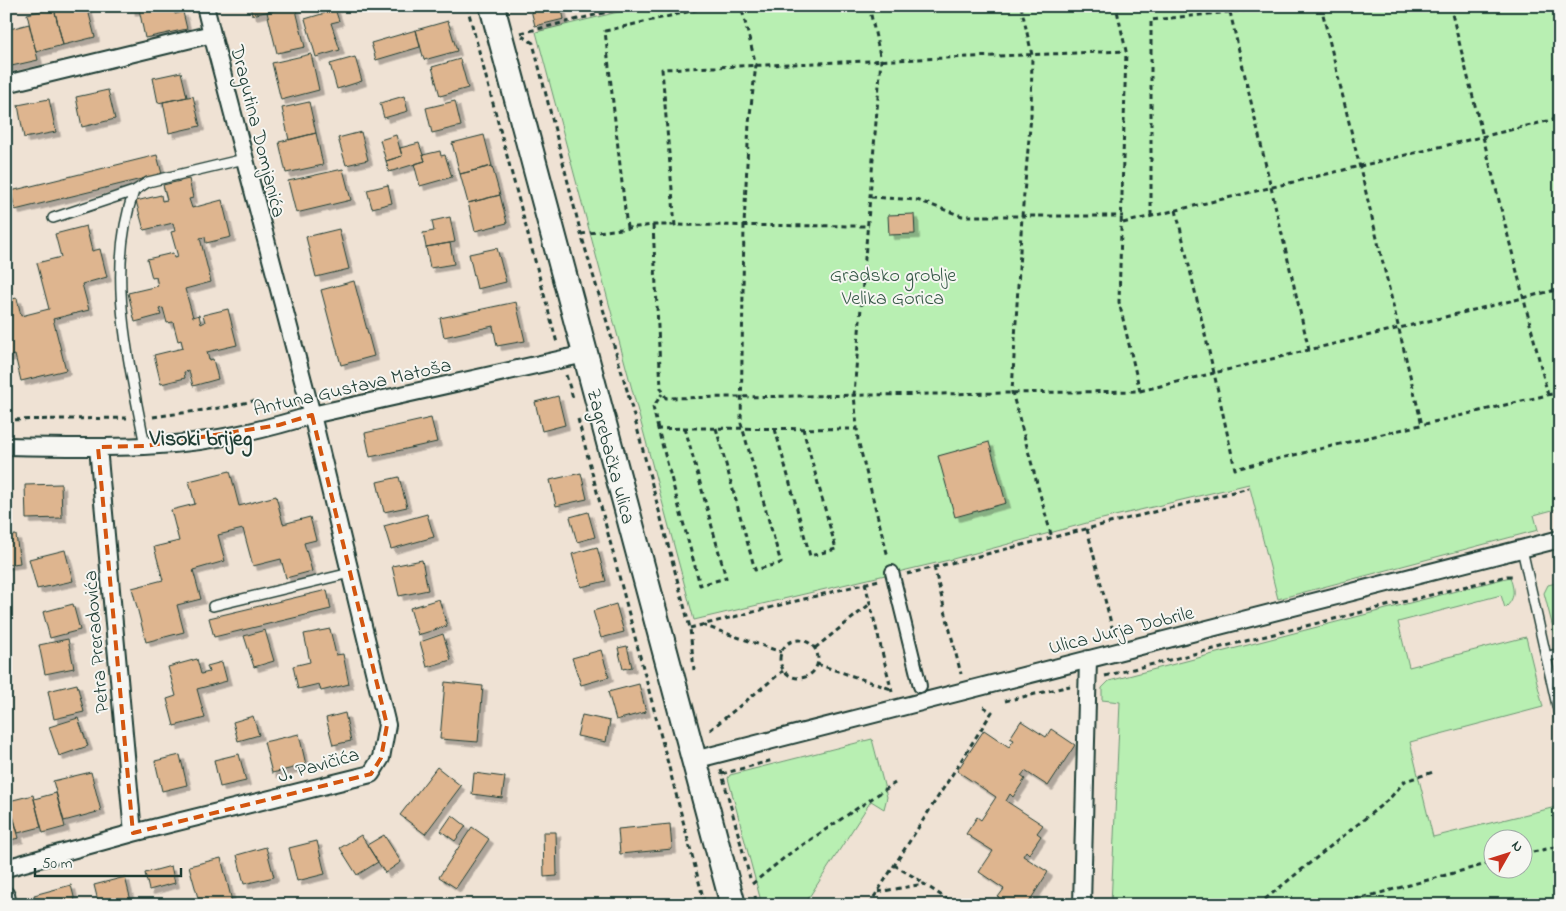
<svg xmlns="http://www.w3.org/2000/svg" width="1566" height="911" viewBox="0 0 1566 911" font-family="'Indie Flower',sans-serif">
<defs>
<filter id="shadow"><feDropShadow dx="4.5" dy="4.5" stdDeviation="0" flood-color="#0004"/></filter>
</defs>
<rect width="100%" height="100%" fill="#efe2d4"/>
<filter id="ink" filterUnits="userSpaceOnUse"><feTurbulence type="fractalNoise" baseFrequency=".02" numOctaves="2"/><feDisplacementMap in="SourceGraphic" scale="10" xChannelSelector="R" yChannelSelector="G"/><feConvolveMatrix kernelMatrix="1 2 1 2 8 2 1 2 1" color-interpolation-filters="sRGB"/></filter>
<g filter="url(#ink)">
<path fill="#b8efb2" stroke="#6c9673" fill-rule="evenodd" d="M 643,6 L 1560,6 L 1560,508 L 1534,515 L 1538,530 L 1278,599 L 1249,484 L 1098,520 L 949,560 L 694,620 L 536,32 Z
M 1510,577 C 1514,590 1516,598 1505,608 L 1501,595 L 1398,622 L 1409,667 L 1526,637 L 1543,707 L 1410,742 L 1433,837 L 1560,806 L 1560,905 L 1111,905 L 1120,702 L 1102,700 L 1102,688 L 1109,681 ZM 1524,838 L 1524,868 L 1494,868 L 1494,838 Z
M 1560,582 L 1560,641 L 1556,639 L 1544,593 L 1548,585 Z
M 872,739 L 887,797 L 884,809 L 871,801 L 804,905 L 762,905 L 728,778 L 730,775 Z"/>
<path fill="#deb58f" stroke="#1f3d34" filter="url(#shadow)" d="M 59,6 L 87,6 L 95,37 L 63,45 L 54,8 Z
M 130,6 L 150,6 L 131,11 Z
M 150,6 L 174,6 L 175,14 L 183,12 L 187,29 L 145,38 L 139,9 Z
M 250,6 L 284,6 L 284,8 L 252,15 Z
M 295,6 L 305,47 L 277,53 L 267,12 Z
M 323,6 L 334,6 L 339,21 L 331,23 L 340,50 L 316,57 L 305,19 L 325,13 Z
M 530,6 L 561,6 L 564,19 L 535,26 Z
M 54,8 L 63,45 L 36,52 L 27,14 Z
M 448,21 L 457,51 L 424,60 L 416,30 Z
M 29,24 L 38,60 L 7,67 L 6,30 Z
M 416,30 L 420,47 L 376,60 L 371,43 Z
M 311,54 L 319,90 L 281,100 L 272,63 Z
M 355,57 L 362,81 L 337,89 L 330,64 Z
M 460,59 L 468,88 L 440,96 L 432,67 Z
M 181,72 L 187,97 L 158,103 L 153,78 Z
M 108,90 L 115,119 L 82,127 L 76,97 Z
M 193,96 L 200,126 L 169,133 L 163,102 Z
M 404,96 L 408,111 L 384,118 L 380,103 Z
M 49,99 L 56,132 L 24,138 L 18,105 Z
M 455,101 L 461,126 L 432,133 L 426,108 Z
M 309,102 L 316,133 L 289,140 L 282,108 Z
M 361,132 L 368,160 L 346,165 L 338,138 Z
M 316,133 L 323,165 L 286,173 L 279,142 Z
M 396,135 L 402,156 L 386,161 L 380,140 Z
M 484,135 L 492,166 L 460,174 L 452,143 Z
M 419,143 L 425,161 L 389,172 L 386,161 L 402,156 L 400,148 Z
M 440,151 L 441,156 L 445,155 L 452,177 L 420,186 L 414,164 L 425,161 L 423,155 Z
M 157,155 L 162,174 L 15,210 L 11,191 Z
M 492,166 L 500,195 L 468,203 L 460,174 Z
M 343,169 L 351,200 L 296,213 L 288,181 Z
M 189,179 L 193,198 L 189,199 L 192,208 L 222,200 L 231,237 L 206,243 L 205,237 L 200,238 L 211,282 L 185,289 L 193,317 L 199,315 L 201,324 L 205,322 L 203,315 L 228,309 L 237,345 L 207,352 L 209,360 L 213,359 L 218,379 L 193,386 L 189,371 L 184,372 L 185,378 L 161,384 L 154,355 L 183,348 L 181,340 L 178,341 L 173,322 L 167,323 L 163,308 L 159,309 L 161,315 L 135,322 L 128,293 L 158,286 L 156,277 L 152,278 L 147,259 L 173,253 L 174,258 L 178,257 L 171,232 L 175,231 L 173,223 L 144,230 L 136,201 L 161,195 L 162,201 L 167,200 L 163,185 Z
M 388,185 L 392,203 L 372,208 L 367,190 Z
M 500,195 L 507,223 L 475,231 L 468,203 Z
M 914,214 L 915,234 L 889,235 L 888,215 Z
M 450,217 L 455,242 L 426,247 L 423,233 L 434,231 L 432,221 Z
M 86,226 L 92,251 L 100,249 L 107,277 L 82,284 L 89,310 L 53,319 L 66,370 L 21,381 L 15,355 L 6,357 L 6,300 L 17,298 L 21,316 L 49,309 L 37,263 L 61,257 L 55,234 Z
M 339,229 L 349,269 L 316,277 L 306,237 Z
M 450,243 L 454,264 L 430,268 L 426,247 Z
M 497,248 L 506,282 L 477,289 L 469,254 Z
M 354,281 L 374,356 L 341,365 L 321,290 Z
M 516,302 L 525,341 L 497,346 L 493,326 L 444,337 L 440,318 Z
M 558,396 L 565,425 L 542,431 L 535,402 Z
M 431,418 L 437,442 L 370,457 L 365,433 Z
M 989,442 L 1006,503 L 955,517 L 938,456 Z
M 230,471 L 239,506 L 276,496 L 283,524 L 310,517 L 316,540 L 304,543 L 312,571 L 286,578 L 281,559 L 253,566 L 243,529 L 218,535 L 225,561 L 193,570 L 201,599 L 177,605 L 184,632 L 146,642 L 132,588 L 163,580 L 154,547 L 179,541 L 171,510 L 195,504 L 189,481 Z
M 581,473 L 587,499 L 556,506 L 550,480 Z
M 399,477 L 407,507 L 384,512 L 377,482 Z
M 61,484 L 62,518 L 26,519 L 25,485 Z
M 588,512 L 595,537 L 577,542 L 570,517 Z
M 427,514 L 434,537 L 391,549 L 384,526 Z
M 16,535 L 20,563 L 6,565 L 6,536 Z
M 597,547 L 606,581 L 581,587 L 572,554 Z
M 65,550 L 73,581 L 37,589 L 29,559 Z
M 422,560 L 428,590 L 399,596 L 392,566 Z
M 327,590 L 331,609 L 214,637 L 209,618 Z
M 439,599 L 447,626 L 418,635 L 410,608 Z
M 73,604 L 80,630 L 50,638 L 43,612 Z
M 616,604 L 624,632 L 601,638 L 593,611 Z
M 330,629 L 336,655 L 343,654 L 349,684 L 321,691 L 319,684 L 298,689 L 293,666 L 310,662 L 304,634 Z
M 265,630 L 274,661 L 254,667 L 244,636 Z
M 443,634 L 451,660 L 427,667 L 420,642 Z
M 68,639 L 74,668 L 45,674 L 39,645 Z
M 627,646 L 632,667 L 623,669 L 618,648 Z
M 601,650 L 609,677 L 581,685 L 572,658 Z
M 197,659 L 201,674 L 209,672 L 207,666 L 222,662 L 227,681 L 197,689 L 205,718 L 174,726 L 167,699 L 176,696 L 168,667 Z
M 445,682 L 483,686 L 478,742 L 440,739 Z
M 77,684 L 84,712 L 54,719 L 48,691 Z
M 639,684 L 646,712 L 616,720 L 608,692 Z
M 345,713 L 351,741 L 333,745 L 326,718 Z
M 582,715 L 610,721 L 606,742 L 577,736 Z
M 253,716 L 259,735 L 238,741 L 233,722 Z
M 78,718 L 88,746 L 59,756 L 49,727 Z
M 1021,721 L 1046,737 L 1051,729 L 1075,745 L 1048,786 L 1025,771 L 1021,776 L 1025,779 L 1013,797 L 1010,794 L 1006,801 L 1043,825 L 1037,833 L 1041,836 L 1029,854 L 1026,851 L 1023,856 L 1048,872 L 1027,905 L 1002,905 L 1004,901 L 998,897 L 1004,889 L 979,872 L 993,851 L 966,834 L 977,817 L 981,820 L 996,797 L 957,771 L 984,730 L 1009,747 L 1014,740 L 1010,738 Z
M 299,734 L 306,765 L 272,773 L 264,742 Z
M 239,754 L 246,781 L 220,787 L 214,760 Z
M 180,755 L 187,785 L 162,791 L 155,761 Z
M 437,767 L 461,786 L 425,834 L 400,815 Z
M 91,772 L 101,811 L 64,821 L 53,781 Z
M 474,773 L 505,777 L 502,798 L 472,794 Z
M 56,793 L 65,827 L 43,833 L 34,799 Z
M 33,795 L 41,827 L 18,833 L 9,801 Z
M 10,806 L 19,838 L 6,841 L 6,807 Z
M 452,815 L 466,826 L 455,841 L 441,831 Z
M 670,824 L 672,849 L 620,854 L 618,829 Z
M 472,827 L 489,839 L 456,888 L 439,877 Z
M 543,832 L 556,832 L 557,876 L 544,877 Z
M 361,835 L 378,862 L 357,875 L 340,848 Z
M 384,835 L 401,862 L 385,873 L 367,845 Z
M 317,841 L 325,874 L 297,881 L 289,848 Z
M 266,847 L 274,877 L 244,884 L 237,855 Z
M 221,858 L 233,905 L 200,905 L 189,866 Z
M 171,866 L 175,883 L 149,890 L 145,873 Z
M 125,877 L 132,905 L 99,905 L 94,885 Z
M 71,885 L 76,905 L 37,905 L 34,895 Z"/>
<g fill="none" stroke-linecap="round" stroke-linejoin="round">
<defs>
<path id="service" d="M 134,191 C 105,274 130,364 145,446
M 53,218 L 134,191 L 148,182 L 244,159
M 1522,549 L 1560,719
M 213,606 L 350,573
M 1546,657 L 1560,653"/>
<path id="pedestrian" d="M 892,572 L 920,686"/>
<path id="minor" d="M 205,6 L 212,34
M 6,84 L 212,34 L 312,415 L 387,725 L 381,758 L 371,774 L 133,833 L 6,868
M 6,446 C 52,447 98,448 144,446 C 200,444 258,432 312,415 L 585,354
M 98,447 L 133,833
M 694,760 L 1560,539
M 6,895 L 8,905
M 1082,905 L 1088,659"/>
<path id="secondary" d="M 492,6 L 733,905"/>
</defs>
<use href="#service" stroke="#1f3d34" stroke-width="12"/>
<use href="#pedestrian" stroke="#1f3d34" stroke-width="16"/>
<use href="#minor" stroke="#1f3d34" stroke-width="20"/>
<use href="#secondary" stroke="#1f3d34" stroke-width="28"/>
<path stroke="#1f3d34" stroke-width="3" stroke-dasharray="5 4" stroke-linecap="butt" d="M 467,6 L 557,343
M 869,6 L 881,60 L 854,394 L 858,440 L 888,557
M 1021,6 L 1032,55 L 1031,116 L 1022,216 L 1012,392 L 1052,538
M 1321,6 L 1422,425
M 1450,6 L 1548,395
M 1230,12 L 1309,350
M 521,33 L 632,6
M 522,36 L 533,43 L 581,234 L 627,390 L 690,628 L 694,670
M 871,197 L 917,200 L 962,216 L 1123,216
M 1176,210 L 1214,373 L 1560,289
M 1151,216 L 1151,20 L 1289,6
M 1123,223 L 1560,118
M 653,225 L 661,388 L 666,398 L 1140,391 L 1119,302 L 1126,51 L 1116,6
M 675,226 L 662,69 L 1126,51
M 627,228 L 605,31 L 713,6
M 581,234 L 653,225 L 869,226
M 566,375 L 573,398
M 1140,391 L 1214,373 L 1235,469 L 1560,392
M 153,417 L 226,407 L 253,401 L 264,411
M 578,419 L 705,905
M 6,420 L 127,418
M 685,428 L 726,578 L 700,585 L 658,429 L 685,428 L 857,429
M 716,428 L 755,570 L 781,563 L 741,423 L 744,225 L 749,123 L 756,65 L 741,6
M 658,429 L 653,407 L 662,394
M 775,429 L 810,556 L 836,549 L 803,429
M 1087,529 L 1114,635
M 934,567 L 961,674
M 907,574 L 1249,488
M 865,583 L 892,692
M 702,625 L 781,652
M 690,628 L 879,580
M780 659a19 19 0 1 1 38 0a19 19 0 1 1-38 0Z
M 815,648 L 870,604
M 817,664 L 891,689
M 1105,676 L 1507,576 L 1514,576
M 1005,701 L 1070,686
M 710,730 L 783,671
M 721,770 L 750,878
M 722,774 L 773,760
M 1524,854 L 1560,846
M 894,865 L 924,883
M 752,884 L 789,854 L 895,783
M 878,892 L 924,884 L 956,905
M 755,896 L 757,905
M 869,905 L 992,712 L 982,706
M 1258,905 L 1389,799 L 1405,781 L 1433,772
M 1328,905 L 1369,896 L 1494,862"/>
<use href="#service" stroke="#f6f6f2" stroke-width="9"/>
<use href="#pedestrian" stroke="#f6f6f2" stroke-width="12"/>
<use href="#minor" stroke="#f6f6f2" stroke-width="16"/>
<use href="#secondary" stroke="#f6f6f2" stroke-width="24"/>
</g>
</g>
<path fill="none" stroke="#d45610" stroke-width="4" stroke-dasharray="10 6" stroke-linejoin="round" d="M 312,415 L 387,725 L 381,758 L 371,774 L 133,833 L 98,447 L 145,446 L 279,425 Z"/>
<g text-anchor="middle" stroke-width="4" stroke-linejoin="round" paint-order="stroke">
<g font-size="20" fill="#1f3d34" stroke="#f6f6f2">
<text transform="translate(259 131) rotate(76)" y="7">Dragutina Domjanića</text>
<text transform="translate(352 386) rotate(-13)" y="7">Antuna Gustava Matoša</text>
<text transform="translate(612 456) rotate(75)" y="7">Zagrebačka ulica</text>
<text transform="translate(1121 629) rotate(-14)" y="7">Ulica Jurja Dobrile</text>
<text transform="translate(95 642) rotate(-95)" y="7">Petra Preradovića</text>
<text transform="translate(318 764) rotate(-16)" y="7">J. Pavičića</text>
</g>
<g font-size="20" fill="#365847" stroke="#f6f6f2">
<text x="893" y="281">Gradsko groblje<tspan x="893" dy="23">Velika Gorica</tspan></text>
</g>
<g font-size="22" font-weight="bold" fill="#1f3d34" stroke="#f6f6f2">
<text x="201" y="445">Visoki brijeg</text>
</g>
</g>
<rect width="1566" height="911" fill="none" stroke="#f6f6f2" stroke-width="25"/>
<rect x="12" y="12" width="1541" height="886" fill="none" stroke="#1f3d34" stroke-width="2" filter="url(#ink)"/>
<g transform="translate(1508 854) rotate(51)"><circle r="24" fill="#f6f6f2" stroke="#a0aca6"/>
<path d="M0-4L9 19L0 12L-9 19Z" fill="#c8321e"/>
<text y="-8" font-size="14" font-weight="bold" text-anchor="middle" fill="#1f3d34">N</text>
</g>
<path d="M35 868v8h146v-8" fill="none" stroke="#1f3d34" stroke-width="2.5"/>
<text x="42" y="868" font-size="15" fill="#1f3d34" stroke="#f6f6f2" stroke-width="4" paint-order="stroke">50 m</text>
</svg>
